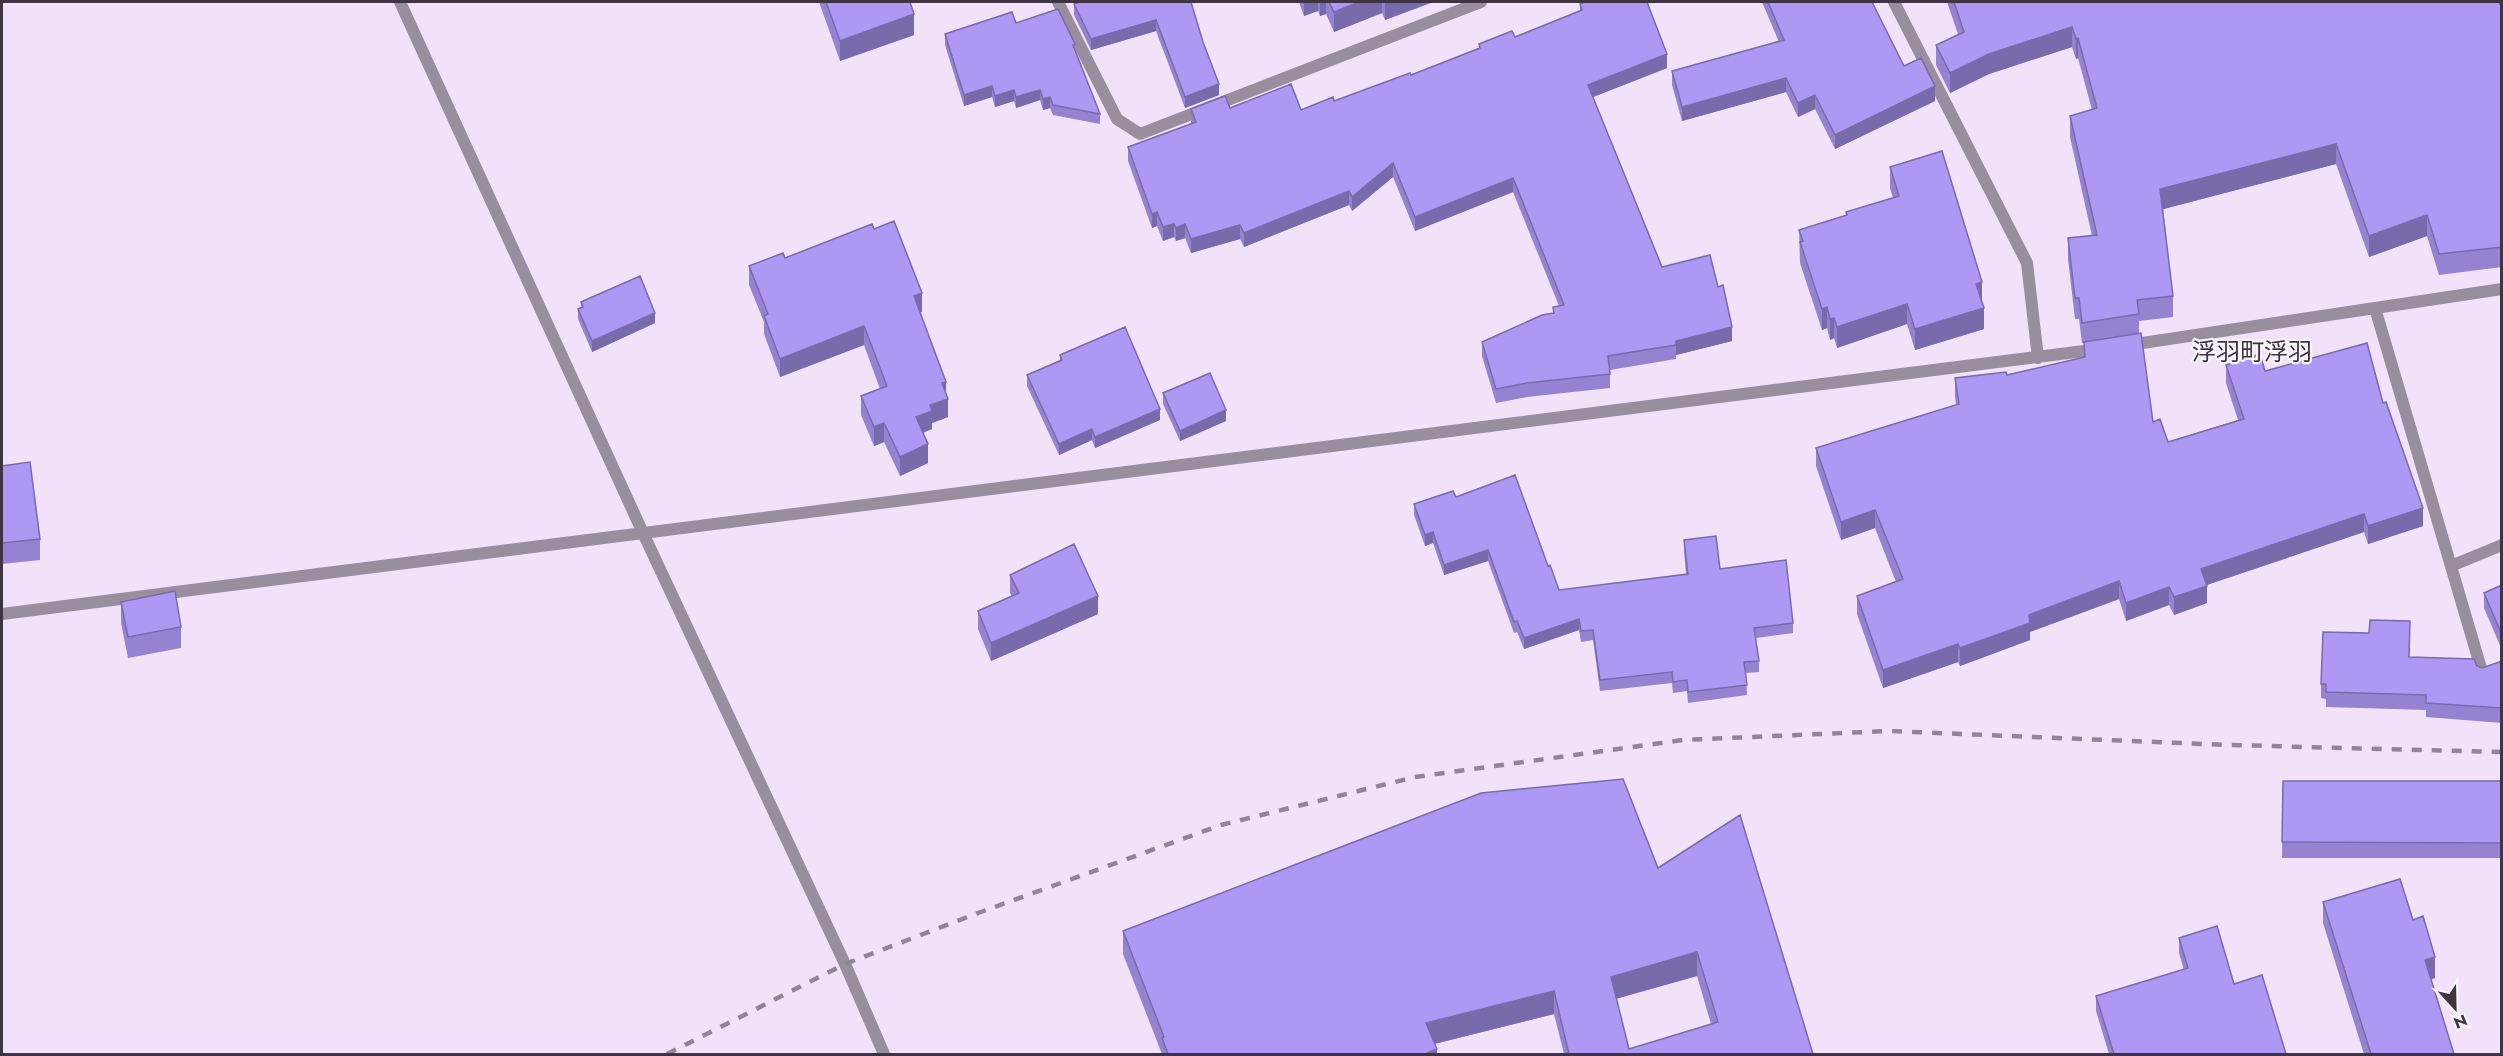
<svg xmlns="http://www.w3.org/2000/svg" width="2503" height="1056" viewBox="0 0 2503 1056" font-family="Jost,'Noto Sans JP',sans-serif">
<rect width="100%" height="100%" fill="#f1e2fa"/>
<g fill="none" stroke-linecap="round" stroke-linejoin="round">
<path stroke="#988e9e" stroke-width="12" d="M 643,533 L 845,964 L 884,1054"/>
<path stroke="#988e9e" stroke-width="12" d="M 400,2 L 643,533
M 1058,2 L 1117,119 L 1140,134 L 1481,2
M 1894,2 L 2027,263 L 2038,358
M 2375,308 L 2483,675 L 2502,667
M 2129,345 L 2502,289
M 2451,566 L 2502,545
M 2,614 L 2100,349"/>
<path stroke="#908497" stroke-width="4.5" stroke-dasharray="10 10" stroke-linecap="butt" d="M 667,1054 L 845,964 L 978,913 L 1221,825 L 1415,777 L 1683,740 L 1889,731 L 2228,745 L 2502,752"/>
</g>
<path fill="#9583d2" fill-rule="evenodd" d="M 819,2 L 910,2 L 914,35 L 840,61 Z
M 1191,2 L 1219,95 L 1185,108 L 1156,31 L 1091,50 L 1074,15 L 1074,4 Z
M 1299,2 L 1433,2 L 1385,20 L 1382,13 L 1334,32 L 1326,14 L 1320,16 L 1318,11 L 1304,16 Z
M 1762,2 L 1872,2 L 1904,66 L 1935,101 L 1835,149 L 1815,109 L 1798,117 L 1786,92 L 1682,121 L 1672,85 L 1672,71 L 1779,42 Z
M 1947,2 L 2499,2 L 2502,8 L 2502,267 L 2439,275 L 2427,236 L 2369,257 L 2336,164 L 2163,209 L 2173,296 L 2173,317 L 2139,321 L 2139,333 L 2153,422 L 2168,442 L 2238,420 L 2226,383 L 2226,365 L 2265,371 L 2383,403 L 2423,526 L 2368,544 L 2364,532 L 2206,585 L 2207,603 L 2174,615 L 2169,605 L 2126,621 L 2119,599 L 2030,632 L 2030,640 L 1960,666 L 1958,662 L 1883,688 L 1857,614 L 1857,596 L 1896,582 L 1875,528 L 1841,540 L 1816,466 L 1816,448 L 1956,405 L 1955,396 L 1955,378 L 2007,375 L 2084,358 L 2084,343 L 2082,343 L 2079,319 L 2075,319 L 2068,259 L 2068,238 L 2092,236 L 2070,137 L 2070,116 L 2092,110 L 2078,58 L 2076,59 L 2072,47 L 1989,74 L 1950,93 L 1936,65 L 1936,45 L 1958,34 Z
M 1580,4 L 1667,68 L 1593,97 L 1662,267 L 1732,341 L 1676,355 L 1676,359 L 1610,370 L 1610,388 L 1527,397 L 1496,403 L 1482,356 L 1482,342 L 1553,313 L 1553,307 L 1559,306 L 1513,192 L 1415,231 L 1393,177 L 1352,211 L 1349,205 L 1244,247 L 1240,239 L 1191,253 L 1185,238 L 1176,241 L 1174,237 L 1163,241 L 1157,226 L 1152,228 L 1128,161 L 1128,147 L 1191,124 L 1191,109 L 1230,108 L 1301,110 L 1334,101 L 1411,75 L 1479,48 L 1479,44 L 1515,37 L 1580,11 Z
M 1016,23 L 1075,51 L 1100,114 L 1100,124 L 1053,115 L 1050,108 L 1043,110 L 1040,100 L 1016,108 L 1014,101 L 995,107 L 992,97 L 964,106 L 945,45 L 945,34 Z
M 1890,167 L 1982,302 L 1984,329 L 1915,350 L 1907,324 L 1837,348 L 1834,338 L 1830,340 L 1827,328 L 1822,330 L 1800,263 L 1799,230 L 1846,215 L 1846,212 L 1893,198 L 1890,188 Z
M 874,229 L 922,312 L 920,312 L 946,393 L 948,417 L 932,423 L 932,429 L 923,433 L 928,463 L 900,476 L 884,442 L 874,446 L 861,415 L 861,396 L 880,389 L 864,345 L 780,377 L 764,334 L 764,322 L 749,285 L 749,266 L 785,258 Z
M 581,302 L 655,323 L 592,352 L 578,319 L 578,309 L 581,307 Z
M 1060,355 L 1160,420 L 1095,448 L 1092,440 L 1059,455 L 1027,386 L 1027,375 L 1060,360 Z
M 1163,393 L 1226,421 L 1180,441 L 1163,404 Z
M 2,466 L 40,539 L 40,560 L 2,564 Z
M 1456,497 L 1548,566 L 1559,590 L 1686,574 L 1684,551 L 1684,540 L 1720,569 L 1793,623 L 1793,633 L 1756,638 L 1759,661 L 1759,672 L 1746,673 L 1747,695 L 1688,703 L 1687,691 L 1673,693 L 1672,683 L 1600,691 L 1593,640 L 1581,642 L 1579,630 L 1524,649 L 1517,632 L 1514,633 L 1488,561 L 1444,575 L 1433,543 L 1425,546 L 1414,515 L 1414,504 Z
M 1010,575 L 1098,614 L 991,661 L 978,629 L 978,611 L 1012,596 L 1010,593 Z
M 2502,585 L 2502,650 L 2484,608 L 2484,593 Z
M 121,602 L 181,627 L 181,648 L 128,658 L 121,623 Z
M 2410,636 L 2409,657 L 2477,666 L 2482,668 L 2502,661 L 2502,723 L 2426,717 L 2426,710 L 2326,707 L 2326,699 L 2321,698 L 2321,684 Z
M 2283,781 L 2502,781 L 2502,858 L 2282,858 Z
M 1658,868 L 1813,1054 L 1564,1054 L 1554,1014 L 1434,1044 L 1437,1054 L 1162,1054 L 1123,954 L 1123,931 ZM 1697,976 L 1711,1024 L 1629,1049 L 1616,999 Z
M 2323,902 L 2413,920 L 2435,978 L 2431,979 L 2454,1054 L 2364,1054 L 2323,923 Z
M 2179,938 L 2234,984 L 2286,1054 L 2109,1054 L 2096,1011 L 2096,996 L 2184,970 L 2179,953 Z"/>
<path fill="#796aab" d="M 1304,2 L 1318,2 L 1318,11 L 1304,16 Z
M 1320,2 L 1326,2 L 1326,14 L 1320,16 Z
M 1359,2 L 1382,2 L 1382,13 L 1334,32 L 1334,12 Z
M 1385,2 L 1433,2 L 1385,20 Z
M 914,14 L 914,35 L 840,61 L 840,41 Z
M 1156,20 L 1156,31 L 1091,50 L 1091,39 Z
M 2072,27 L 2072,47 L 1989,74 L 1950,93 L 1950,73 L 1989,54 Z
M 2078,38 L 2078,58 L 2076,59 L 2076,39 Z
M 1667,54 L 1667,68 L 1588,99 L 1588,85 Z
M 1786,78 L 1786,92 L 1682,121 L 1682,107 Z
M 1219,84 L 1219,95 L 1185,108 L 1185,97 Z
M 992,86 L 992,97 L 964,106 L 964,95 Z
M 1935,86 L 1935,101 L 1835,149 L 1835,135 Z
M 1014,90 L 1014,101 L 995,107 L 995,96 Z
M 1040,90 L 1040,100 L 1016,108 L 1016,97 Z
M 1815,95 L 1815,109 L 1798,117 L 1798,103 Z
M 1050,97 L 1050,108 L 1043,110 L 1043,99 Z
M 2336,144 L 2336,164 L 2160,210 L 2160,189 Z
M 1393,163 L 1393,177 L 1352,211 L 1352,197 Z
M 1513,178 L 1513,192 L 1415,231 L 1415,217 Z
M 1349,191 L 1349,205 L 1244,247 L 1244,233 Z
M 1157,212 L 1157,226 L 1152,228 L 1152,214 Z
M 2427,215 L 2427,236 L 2369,257 L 2369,236 Z
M 1174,224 L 1174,237 L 1163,241 L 1163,227 Z
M 1185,224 L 1185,238 L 1176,241 L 1176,228 Z
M 1240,225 L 1240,239 L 1191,253 L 1191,239 Z
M 1982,282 L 1982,303 L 1976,284 Z
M 922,293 L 922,312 L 914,314 L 914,296 Z
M 1907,304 L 1907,324 L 1837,348 L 1837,327 Z
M 1827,307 L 1827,328 L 1822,330 L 1822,309 Z
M 1984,308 L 1984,329 L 1915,350 L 1915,329 Z
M 655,313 L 655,323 L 592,352 L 592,341 Z
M 1834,318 L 1834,338 L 1830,340 L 1830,319 Z
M 864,326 L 864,345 L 780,377 L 780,359 Z
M 1732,327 L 1732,341 L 1676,355 L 1676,341 Z
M 946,382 L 946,400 L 948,399 L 948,417 L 932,423 L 932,429 L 916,435 L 916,417 L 930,405 L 942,383 Z
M 1160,409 L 1160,420 L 1095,448 L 1095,437 Z
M 1226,410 L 1226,421 L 1180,441 L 1180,431 Z
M 884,423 L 884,442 L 874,446 L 874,427 Z
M 1092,429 L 1092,440 L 1059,455 L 1059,444 Z
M 928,444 L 928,463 L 900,476 L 900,457 Z
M 2423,508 L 2423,526 L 2368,544 L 2368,526 Z
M 1875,510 L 1875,528 L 1841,540 L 1841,522 Z
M 2364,514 L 2364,532 L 2201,587 L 2201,569 Z
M 1433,532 L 1433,543 L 1425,546 L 1425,535 Z
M 1488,550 L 1488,561 L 1444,575 L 1444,565 Z
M 2119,581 L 2119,599 L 2030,632 L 2030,640 L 1960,666 L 1960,648 L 2029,615 Z
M 2207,586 L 2207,603 L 2174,615 L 2174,597 Z
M 2169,587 L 2169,605 L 2126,621 L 2126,603 Z
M 1098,596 L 1098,614 L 991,661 L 991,643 Z
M 1579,619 L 1579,630 L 1524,649 L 1524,638 Z
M 1958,644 L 1958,662 L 1883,688 L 1883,670 Z
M 1697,952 L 1697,976 L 1611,1000 L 1611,977 Z
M 2435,957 L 2435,978 L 2425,981 L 2425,960 Z
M 1554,991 L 1554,1014 L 1426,1046 L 1426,1023 Z
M 1437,1049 L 1437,1054 L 1427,1054 L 1427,1053 Z"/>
<path fill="#ad98f4" stroke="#796aab" stroke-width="1.5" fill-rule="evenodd" d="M 826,2 L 910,2 L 914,14 L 840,41 Z
M 1080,2 L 1191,2 L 1203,42 L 1219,84 L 1185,97 L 1156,20 L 1091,39 L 1074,4 Z
M 1329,2 L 1359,2 L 1334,12 Z
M 1585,2 L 1647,2 L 1667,54 L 1588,85 L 1662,267 L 1710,255 L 1718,287 L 1723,285 L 1732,327 L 1676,341 L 1676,345 L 1608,356 L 1610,374 L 1527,383 L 1496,389 L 1482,342 L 1542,315 L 1554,313 L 1553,307 L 1564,305 L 1513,178 L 1415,217 L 1393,163 L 1352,197 L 1349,191 L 1244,233 L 1240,225 L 1191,239 L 1185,224 L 1176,228 L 1174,224 L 1163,227 L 1157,212 L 1152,214 L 1128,147 L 1196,122 L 1191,109 L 1225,96 L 1230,108 L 1291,84 L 1301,110 L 1333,97 L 1334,101 L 1410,73 L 1411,75 L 1480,48 L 1479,44 L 1512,31 L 1515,37 L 1582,10 L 1580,4 Z
M 1768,2 L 1872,2 L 1904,66 L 1921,58 L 1935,86 L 1835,135 L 1815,95 L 1798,103 L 1786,78 L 1682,107 L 1672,71 L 1784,40 Z
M 1954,2 L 2499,2 L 2502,8 L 2502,247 L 2439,254 L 2427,215 L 2369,236 L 2336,144 L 2160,189 L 2173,296 L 2137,300 L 2139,314 L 2082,323 L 2079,298 L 2075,298 L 2068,238 L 2097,235 L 2070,116 L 2097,108 L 2078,38 L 2076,39 L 2072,27 L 1989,54 L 1950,73 L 1936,45 L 1964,32 Z
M 1058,9 L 1075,44 L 1073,45 L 1100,114 L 1053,105 L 1050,97 L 1043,99 L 1040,90 L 1016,97 L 1014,90 L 995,96 L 992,86 L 964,95 L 945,34 L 1012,12 L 1016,23 Z
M 1942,151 L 1982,282 L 1976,284 L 1984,308 L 1915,329 L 1907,304 L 1837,327 L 1834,318 L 1830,319 L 1827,307 L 1822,309 L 1800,242 L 1803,241 L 1799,230 L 1847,215 L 1846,212 L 1899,196 L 1890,167 Z
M 894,221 L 922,293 L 914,296 L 946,382 L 942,383 L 948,399 L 930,405 L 932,411 L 916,417 L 928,444 L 900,457 L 884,423 L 874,427 L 861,396 L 887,386 L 864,326 L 780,359 L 764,316 L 768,314 L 749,266 L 783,253 L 785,258 L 872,224 L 874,229 Z
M 640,276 L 655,313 L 592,341 L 578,309 L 583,307 L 581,302 Z
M 1125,327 L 1160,409 L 1095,437 L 1092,429 L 1059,444 L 1027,375 L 1062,360 L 1060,355 Z
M 2141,333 L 2153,422 L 2160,419 L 2168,442 L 2244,419 L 2226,365 L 2260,354 L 2265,371 L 2367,343 L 2383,403 L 2386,402 L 2423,508 L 2368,526 L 2364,514 L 2201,569 L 2207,586 L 2174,597 L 2169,587 L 2126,603 L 2119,581 L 2029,615 L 2030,623 L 1960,648 L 1958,644 L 1883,670 L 1857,596 L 1903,579 L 1875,510 L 1841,522 L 1816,448 L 1959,404 L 1955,378 L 2006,372 L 2007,375 L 2085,357 L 2084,342 Z
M 1210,373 L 1226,410 L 1180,431 L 1163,393 Z
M 30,462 L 40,539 L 2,543 L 2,466 Z
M 1515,475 L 1548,566 L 1550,565 L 1559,590 L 1688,574 L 1684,540 L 1716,536 L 1720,569 L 1786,560 L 1793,623 L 1754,628 L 1759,661 L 1744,662 L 1747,685 L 1688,692 L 1687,680 L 1673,682 L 1672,672 L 1600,680 L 1593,630 L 1581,631 L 1579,619 L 1524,638 L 1517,621 L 1514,622 L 1488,550 L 1444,565 L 1433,532 L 1425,535 L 1414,504 L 1453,491 L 1456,497 Z
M 1074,544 L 1098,596 L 991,643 L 978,611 L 1019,593 L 1010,575 Z
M 2502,585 L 2502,635 L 2484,593 Z
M 175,591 L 181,627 L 128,637 L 121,602 Z
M 2370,620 L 2410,621 L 2409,657 L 2474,659 L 2477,666 L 2482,668 L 2502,661 L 2502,708 L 2426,703 L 2426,695 L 2326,692 L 2326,684 L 2321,684 L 2323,632 L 2369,633 Z
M 1623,779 L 1658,868 L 1740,815 L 1813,1054 L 1569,1054 L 1554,991 L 1426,1023 L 1437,1049 L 1427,1053 L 1427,1054 L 1168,1054 L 1162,1038 L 1164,1037 L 1123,931 L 1481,793 ZM 1697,952 L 1718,1022 L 1629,1049 L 1611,977 Z
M 2283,781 L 2502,781 L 2502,843 L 2282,842 Z
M 2400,879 L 2413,920 L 2423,916 L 2435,957 L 2425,960 L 2454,1054 L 2371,1054 L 2323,902 Z
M 2217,926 L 2234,984 L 2262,975 L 2286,1054 L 2114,1054 L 2096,996 L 2188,968 L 2179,938 Z"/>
<g text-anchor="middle" stroke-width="4.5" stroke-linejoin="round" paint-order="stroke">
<g font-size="24" fill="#3e3444" stroke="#f9f4fc">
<text x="2252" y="360">浮羽町浮羽</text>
</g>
</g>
<rect width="2503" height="1056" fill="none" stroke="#3e3444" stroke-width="6"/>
<g transform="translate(2455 1008) rotate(158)" stroke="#f9f4fc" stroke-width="4.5" paint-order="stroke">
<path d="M0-4.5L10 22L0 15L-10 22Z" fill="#3e3444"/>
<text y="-9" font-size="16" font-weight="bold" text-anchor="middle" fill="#3e3444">N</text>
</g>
</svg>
